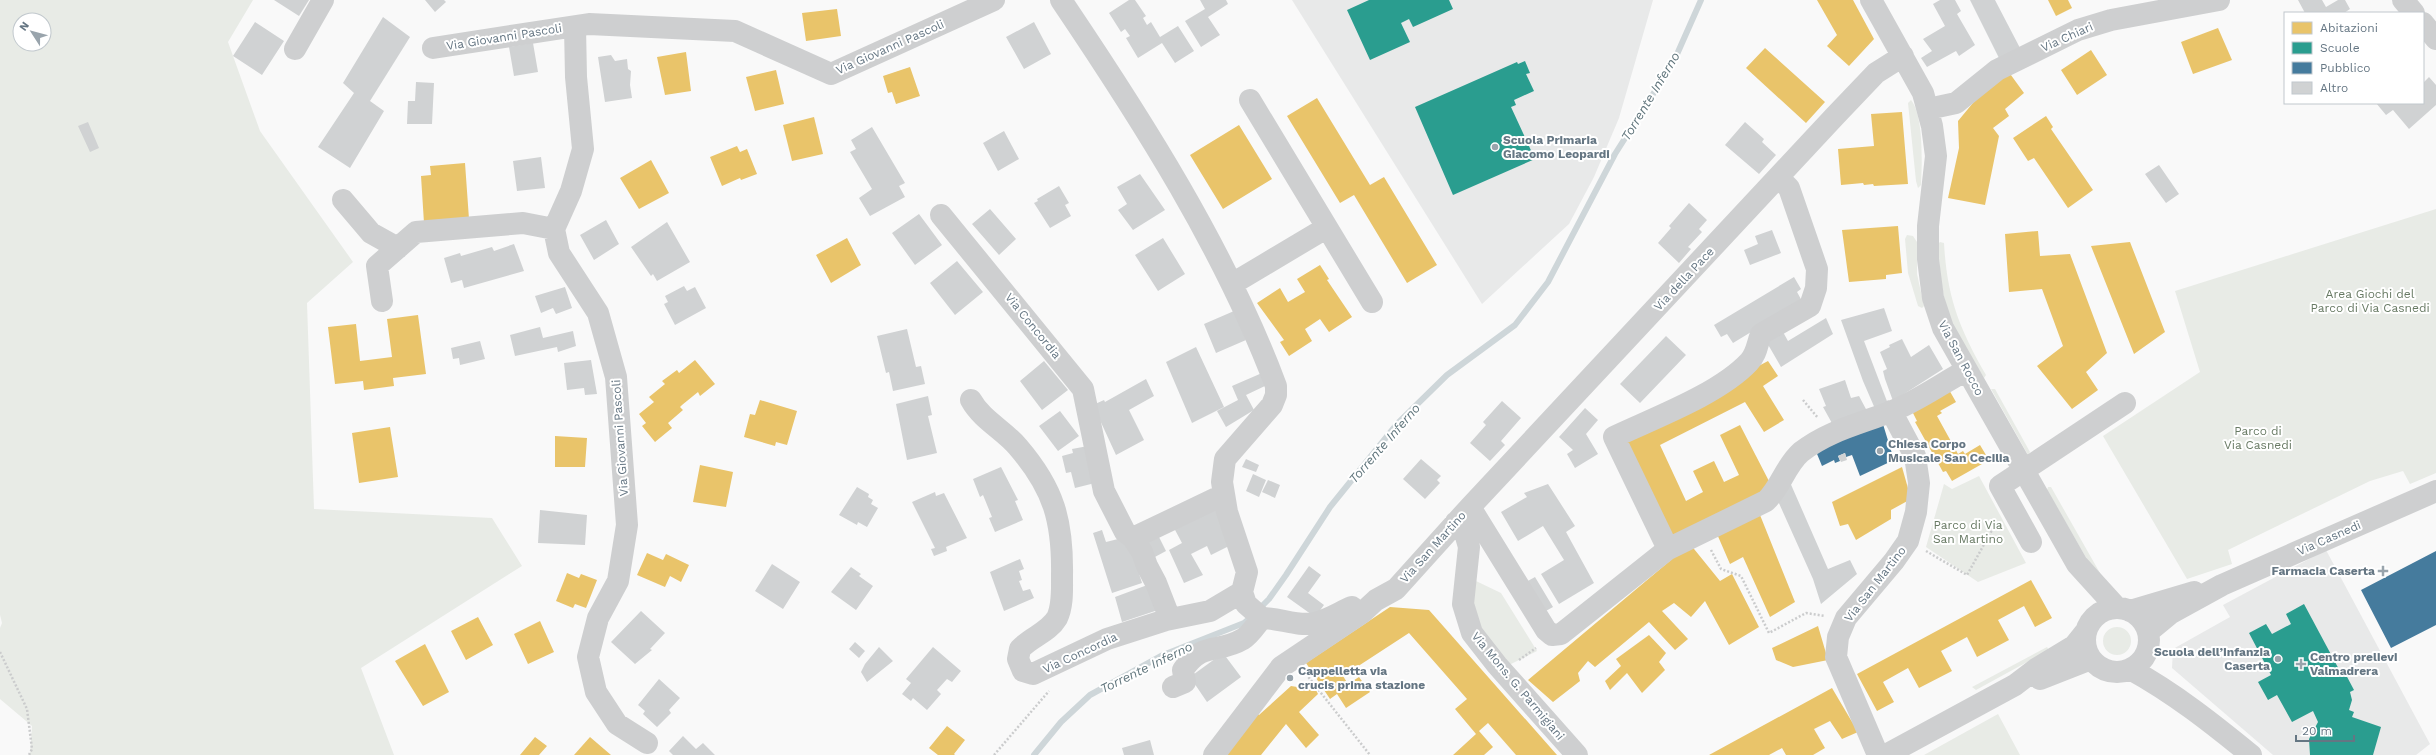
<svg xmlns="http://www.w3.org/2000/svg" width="2436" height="755" viewBox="0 0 2436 755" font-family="'Work Sans',sans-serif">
<rect width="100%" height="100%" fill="#f9f9f9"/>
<path fill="#e8e9e9" d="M 1292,0 L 1653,0 L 1619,118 L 1594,177 L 1569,224 L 1482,304 Z
M 2326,550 L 2430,744 L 2416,755 L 2273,755 L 2172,668 L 2173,649 L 2230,617 L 2223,605 Z"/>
<path fill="#e8ebe6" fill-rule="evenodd" d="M 0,0 L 253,0 L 228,42 L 260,131 L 353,262 L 307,303 L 314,509 L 492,518 L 522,566 L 361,668 L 394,755 L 30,755 L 32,726 L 0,699 L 0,628 L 2,623 L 0,615 ZM 20,20 L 44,20 L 44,44 L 20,44 Z
M 1911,100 C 1924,116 1922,165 1921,185 L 1918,188 L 1916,181 L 1908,103 Z
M 2436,209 L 2436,473 L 2410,484 L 2403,471 L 2370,481 L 2228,550 L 2232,564 L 2187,579 L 2103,436 L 2200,372 L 2175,291 Z
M 1907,235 L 1913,236 L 1917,242 L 1917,274 L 1924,306 L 1922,308 L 1918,306 L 1908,273 L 1905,239 Z
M 1940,242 L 1944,243 C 1947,297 1959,328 1986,375 L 1984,378 C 1973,360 1959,342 1952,322 C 1941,297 1940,271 1938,244 Z
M 1991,389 L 1995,389 L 2030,452 L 2028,455 Z
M 1979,476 L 2026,563 L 1978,582 L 1926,547 L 1944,484 L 1952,489 Z
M 2048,487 L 2051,487 L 2100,573 L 2096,575 L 2047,490 Z
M 1476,581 L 1501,593 L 1537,651 L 1509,665 L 1474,636 L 1464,589 Z
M2103 641a14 14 0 1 1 28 0a14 14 0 1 1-28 0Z
M 2047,647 L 2049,650 L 1976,690 L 1972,687 Z
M 1998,714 L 2020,755 L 1924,755 Z"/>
<path fill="#e9c46a" d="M 1817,0 L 1853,0 L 1874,39 L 1849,66 L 1827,46 L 1837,35 Z
M 2048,0 L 2068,0 L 2072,8 L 2056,16 Z
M 837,9 L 841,36 L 806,41 L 802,13 Z
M 2218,28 L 2232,60 L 2193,74 L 2181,42 Z
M 1765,48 L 1825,102 L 1806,123 L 1746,68 Z
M 2091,50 L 2107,75 L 2077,95 L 2061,70 Z
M 686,52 L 691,91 L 665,95 L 657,57 Z
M 910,67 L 920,96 L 896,104 L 892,92 L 888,93 L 883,76 Z
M 776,70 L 784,104 L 755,111 L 746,77 Z
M 2008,71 L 2024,93 L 2005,109 L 2009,116 L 1993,128 L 1999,136 L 1985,205 L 1948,198 L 1959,148 L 1958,121 L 1987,86 Z
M 1317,98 L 1370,185 L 1384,177 L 1437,265 L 1407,283 L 1354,195 L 1340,203 L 1287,116 Z
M 1902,112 L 1908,184 L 1874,186 L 1873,184 L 1864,185 L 1863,183 L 1841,185 L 1838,149 L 1874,146 L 1871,114 Z
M 2046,116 L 2053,127 L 2051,129 L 2093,190 L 2068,208 L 2034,158 L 2028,161 L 2013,138 Z
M 814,117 L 823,154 L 792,161 L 783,125 Z
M 1239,125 L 1272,179 L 1223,209 L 1190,155 Z
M 737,146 L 740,152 L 747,149 L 757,174 L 741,180 L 740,178 L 722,186 L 710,157 Z
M 651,160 L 669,193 L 639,209 L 620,178 Z
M 465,163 L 469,219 L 424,223 L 421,176 L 431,175 L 430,166 Z
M 1898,226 L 1902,273 L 1886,275 L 1886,279 L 1849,282 L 1842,230 Z
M 2038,231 L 2040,256 L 2070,254 L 2107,353 L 2086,372 L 2098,390 L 2072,409 L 2037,366 L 2063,346 L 2042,289 L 2009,292 L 2005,234 Z
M 847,238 L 861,265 L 831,283 L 816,255 Z
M 2130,242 L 2165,332 L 2134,354 L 2091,246 Z
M 1320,265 L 1329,279 L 1327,280 L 1352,317 L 1329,332 L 1320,319 L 1305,329 L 1312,341 L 1289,356 L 1280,342 L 1284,340 L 1257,303 L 1280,288 L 1288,302 L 1305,292 L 1297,279 Z
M 418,315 L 426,374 L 393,378 L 394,386 L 364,390 L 363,381 L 335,384 L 328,327 L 356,324 L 360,361 L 392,357 L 387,319 Z
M 695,360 L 715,384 L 700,396 L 698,392 L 682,405 L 680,407 L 683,410 L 668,423 L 672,428 L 655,442 L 642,426 L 646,423 L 639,414 L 654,402 L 649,397 L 665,384 L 662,381 L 677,370 L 679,373 Z
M 1768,361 L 1778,376 L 1763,386 L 1784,420 L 1764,432 L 1745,402 L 1660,445 L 1686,501 L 1703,492 L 1693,471 L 1714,461 L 1724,482 L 1739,475 L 1720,435 L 1740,425 L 1771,485 L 1758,500 L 1667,542 L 1619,440 Z
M 1948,388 L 1956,402 L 1940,411 L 1942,413 L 1937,416 L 1958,454 L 1963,451 L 1965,454 L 1980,445 L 1989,460 L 1952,481 L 1946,471 L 1943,472 L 1915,422 L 1917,421 L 1911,409 Z
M 760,400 L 797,411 L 787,445 L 776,442 L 775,446 L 744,437 L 750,414 L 755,415 Z
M 390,427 L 398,477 L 359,483 L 352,433 Z
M 555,436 L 587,438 L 585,467 L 555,467 Z
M 700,465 L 733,472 L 726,507 L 693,502 Z
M 1902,467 L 1911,499 L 1891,510 L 1891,519 L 1856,540 L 1848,524 L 1840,526 L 1832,502 Z
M 1760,515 L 1795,602 L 1770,617 L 1743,557 L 1730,564 L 1717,534 Z
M 1690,544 L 1720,581 L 1732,574 L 1759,627 L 1729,645 L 1705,601 L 1691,617 L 1674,603 L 1662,611 L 1688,639 L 1675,650 L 1649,622 L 1595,667 L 1588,661 L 1578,673 L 1580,681 L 1553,702 L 1528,680 Z
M 647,553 L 663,560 L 666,554 L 689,565 L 681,582 L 670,576 L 665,587 L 637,575 Z
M 567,573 L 579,578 L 581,574 L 597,580 L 586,608 L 575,604 L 573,608 L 556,601 Z
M 2031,580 L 2052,618 L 2035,627 L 2024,606 L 1998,620 L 2009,640 L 1977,657 L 1967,637 L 1941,651 L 1952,671 L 1919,688 L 1908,668 L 1883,682 L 1894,702 L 1877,711 L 1857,674 Z
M 1390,607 L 1429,610 L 1557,755 L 1516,755 L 1488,723 L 1479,731 L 1493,747 L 1484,755 L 1453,755 L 1476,734 L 1455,709 L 1467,699 L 1409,633 L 1343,676 L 1348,684 L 1359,677 L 1370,692 L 1346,708 L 1337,694 L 1330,699 L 1306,663 Z
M 478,617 L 493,645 L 466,660 L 451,631 Z
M 540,621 L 554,652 L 528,664 L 514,634 Z
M 1818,626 L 1828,660 L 1793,667 L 1776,660 L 1772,648 Z
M 1649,635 L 1666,653 L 1659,662 L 1665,670 L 1642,693 L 1627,673 L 1610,690 L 1605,681 L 1621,666 L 1616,659 Z
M 425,644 L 449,692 L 423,706 L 395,661 Z
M 1291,686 L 1316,690 L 1318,694 L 1299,712 L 1319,735 L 1306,748 L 1286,724 L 1261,755 L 1221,755 L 1254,711 L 1259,715 Z
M 1832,688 L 1858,732 L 1842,739 L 1830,721 L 1814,729 L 1825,748 L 1813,755 L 1786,755 L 1782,748 L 1769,755 L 1709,755 Z
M 947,726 L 965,740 L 954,754 L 955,755 L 938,755 L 929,748 Z
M 535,737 L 547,746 L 539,755 L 520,755 Z
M 590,737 L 611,755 L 574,755 Z"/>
<path fill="#2a9d8f" d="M 1369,0 L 1449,0 L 1453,9 L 1413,27 L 1409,19 L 1401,23 L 1410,42 L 1370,60 L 1347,10 Z
M 1525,61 L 1530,73 L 1526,74 L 1534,91 L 1514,100 L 1516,105 L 1511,107 L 1535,159 L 1453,195 L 1415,107 L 1517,62 L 1518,64 Z
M 2304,604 L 2342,675 L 2345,673 L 2354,690 L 2350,692 L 2352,700 L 2349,710 L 2354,712 L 2352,717 L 2381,727 L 2373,755 L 2310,755 L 2309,739 L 2318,722 L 2313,711 L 2292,722 L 2277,695 L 2268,700 L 2258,682 L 2271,675 L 2249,633 L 2266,624 L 2272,634 L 2291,624 L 2286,614 Z"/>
<path fill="#457b9d" d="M 1882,421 L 1894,460 L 1860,476 L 1852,455 L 1846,457 L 1845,453 L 1838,456 L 1840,461 L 1835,463 L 1834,460 L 1822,466 L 1815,449 Z
M 2436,551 L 2436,625 L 2391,648 L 2361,590 Z"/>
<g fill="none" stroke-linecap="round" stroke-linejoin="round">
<path stroke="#ced6d9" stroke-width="6" d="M 1258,610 L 1269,599 L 1286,575 L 1330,507 L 1397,424 L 1447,375 L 1515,325 L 1548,282 L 1615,154 L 1674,61 L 1701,0
M 1034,755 L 1061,722 L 1090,695 L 1163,655 L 1244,623 L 1250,618"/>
</g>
<path fill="#d0d2d3" d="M 274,0 L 309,0 L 299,16 Z
M 425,0 L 444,0 L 446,2 L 435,12 Z
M 1129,0 L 1135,0 L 1146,16 L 1143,18 L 1147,25 L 1151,22 L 1160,37 L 1178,26 L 1194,51 L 1175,63 L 1162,43 L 1138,58 L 1126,38 L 1130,36 L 1125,29 L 1121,32 L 1109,13 Z
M 1200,0 L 1226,0 L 1228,4 L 1208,17 L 1220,35 L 1201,47 L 1185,21 L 1205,9 Z
M 1940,0 L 1955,0 L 1961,11 L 1957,14 L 1975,45 L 1959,56 L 1956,51 L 1927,67 L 1921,58 L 1932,51 L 1923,39 L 1945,26 L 1933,4 Z
M 1970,0 L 1995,0 L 2020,48 L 1999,58 Z
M 2298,0 L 2322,0 L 2326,7 L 2338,0 L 2345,0 L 2350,9 L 2344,13 L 2305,13 Z
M 383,17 L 410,37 L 370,101 L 384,111 L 350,168 L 318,147 L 354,93 L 343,83 Z
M 255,22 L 284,41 L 262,75 L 233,56 Z
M 1034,22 L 1051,54 L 1024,69 L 1006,37 Z
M 533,43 L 538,72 L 514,76 L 509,47 Z
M 611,55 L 615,61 L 627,59 L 628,69 L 631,71 L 630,85 L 632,98 L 605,102 L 598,57 Z
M 2429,77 L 2436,85 L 2436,105 L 2409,129 L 2393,110 L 2386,115 L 2376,103 L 2423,103 L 2423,83 Z
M 416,82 L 434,83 L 432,124 L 407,124 L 408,101 L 415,101 Z
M 88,122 L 99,148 L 90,152 L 78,126 Z
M 1745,122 L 1764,139 L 1762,142 L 1776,155 L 1759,174 L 1725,145 Z
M 872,127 L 905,183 L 899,186 L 905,197 L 870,216 L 859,198 L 872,189 L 850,152 L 856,149 L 851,140 Z
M 1004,131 L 1019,159 L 998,171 L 983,143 Z
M 541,157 L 545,188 L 517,191 L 513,161 Z
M 2159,165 L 2179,194 L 2166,203 L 2145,174 Z
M 1140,174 L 1165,210 L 1133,230 L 1118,210 L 1127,204 L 1117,187 Z
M 1059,186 L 1069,203 L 1065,205 L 1071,216 L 1050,228 L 1034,203 L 1038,201 L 1037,199 Z
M 1689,203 L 1707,220 L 1699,229 L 1702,232 L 1688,247 L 1691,249 L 1679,263 L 1658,243 L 1671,228 L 1669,226 Z
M 990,209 L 1016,239 L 999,255 L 972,224 Z
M 919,214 L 942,245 L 915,265 L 892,233 Z
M 606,220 L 619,244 L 594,260 L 580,235 Z
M 667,222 L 690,262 L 657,281 L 653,274 L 651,276 L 631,247 Z
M 1772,230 L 1781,253 L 1750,265 L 1744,250 L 1758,244 L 1755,236 Z
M 1163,238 L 1185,274 L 1158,291 L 1135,255 Z
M 514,244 L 524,271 L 464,288 L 462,280 L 451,283 L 444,258 L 460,253 L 461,256 L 492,247 L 494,251 Z
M 957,261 L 983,292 L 955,315 L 930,283 Z
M 1794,277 L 1801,289 L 1797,292 L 1802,301 L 1733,343 L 1727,334 L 1721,337 L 1714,325 Z
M 684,286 L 687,291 L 695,287 L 706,308 L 675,325 L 664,304 L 668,302 L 665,296 Z
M 565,287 L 572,308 L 556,314 L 553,308 L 541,313 L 535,296 Z
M 1884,308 L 1892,331 L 1864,341 L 1888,404 L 1876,411 L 1863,381 L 1841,320 Z
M 1234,311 L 1246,340 L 1216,353 L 1204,324 Z
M 1826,318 L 1833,334 L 1781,367 L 1766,341 L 1783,332 L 1788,341 Z
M 540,327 L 543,338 L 573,331 L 576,346 L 558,352 L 557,347 L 515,356 L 510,335 Z
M 907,329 L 916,367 L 921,366 L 925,384 L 893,391 L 889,372 L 886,373 L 877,336 Z
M 1666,336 L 1686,355 L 1640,403 L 1620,384 Z
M 1902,339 L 1911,357 L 1929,345 L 1943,369 L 1893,401 L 1885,379 L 1883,371 L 1887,369 L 1880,352 L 1890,347 L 1889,345 Z
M 480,341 L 485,359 L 460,365 L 459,358 L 453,359 L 451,348 Z
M 1196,347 L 1224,407 L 1192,423 L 1166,362 Z
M 591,360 L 597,394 L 585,395 L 584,388 L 567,390 L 564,363 Z
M 1044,361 L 1068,390 L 1042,410 L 1020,381 Z
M 1262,373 L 1267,385 L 1246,395 L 1254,410 L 1226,427 L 1217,411 L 1238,400 L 1232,386 Z
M 1146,379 L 1154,396 L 1129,410 L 1144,440 L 1116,455 L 1093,405 L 1104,400 L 1105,402 Z
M 1845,380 L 1851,398 L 1859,396 L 1867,411 L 1833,425 L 1823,407 L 1826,406 L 1819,389 Z
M 928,396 L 932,415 L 928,416 L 937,453 L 907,460 L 896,404 Z
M 1502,401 L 1521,418 L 1501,441 L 1505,445 L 1490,461 L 1470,443 L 1486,425 L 1483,422 Z
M 1585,408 L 1598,420 L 1586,434 L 1598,454 L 1575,468 L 1567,454 L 1573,450 L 1559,437 Z
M 1060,411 L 1079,436 L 1058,451 L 1039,426 Z
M 1088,446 L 1095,483 L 1075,488 L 1071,472 L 1066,473 L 1062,456 L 1073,453 L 1072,449 Z
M 1845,453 L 1847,460 L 1841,462 L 1838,456 Z
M 1246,459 L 1259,465 L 1256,472 L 1242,467 Z
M 1421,459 L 1441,476 L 1437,480 L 1440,483 L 1425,499 L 1403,479 Z
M 1001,467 L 1018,500 L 1015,501 L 1023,520 L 995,532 L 989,518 L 992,517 L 983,495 L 980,497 L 973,479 Z
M 1253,474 L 1266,480 L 1259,497 L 1246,491 Z
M 1268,480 L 1280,485 L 1275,498 L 1262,492 Z
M 1789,480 L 1828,569 L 1850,560 L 1857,574 L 1821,604 L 1813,579 L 1778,501 Z
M 1548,484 L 1575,526 L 1566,532 L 1594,583 L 1559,604 L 1541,574 L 1564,560 L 1543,526 L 1518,541 L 1501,512 L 1527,497 L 1524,493 Z
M 857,487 L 869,494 L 868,497 L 873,500 L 871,504 L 878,508 L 867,527 L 858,522 L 857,525 L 839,515 Z
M 935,492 L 936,496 L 944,493 L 967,538 L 946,547 L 947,551 L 934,556 L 931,549 L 935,548 L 912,502 Z
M 1217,507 L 1229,546 L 1211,555 L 1207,546 L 1191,554 L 1203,575 L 1184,583 L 1169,550 L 1182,543 L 1174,528 Z
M 540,510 L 587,515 L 585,545 L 538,543 Z
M 1102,530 L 1106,542 L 1122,538 L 1129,542 L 1142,583 L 1112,593 L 1093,533 Z
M 1158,535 L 1166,551 L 1153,558 L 1147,540 Z
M 1020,559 L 1024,569 L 1019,571 L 1022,580 L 1019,581 L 1023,591 L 1030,589 L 1034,598 L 1004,611 L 990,572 Z
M 772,564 L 800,582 L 783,609 L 755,591 Z
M 1309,566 L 1321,575 L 1308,593 L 1324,605 L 1315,617 L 1287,597 Z
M 851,567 L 861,574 L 859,576 L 873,586 L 856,610 L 831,592 Z
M 1535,577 L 1553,607 L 1544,612 L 1526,582 Z
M 1150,584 L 1158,610 L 1122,622 L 1115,597 Z
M 641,611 L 665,633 L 650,649 L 652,650 L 635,664 L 611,642 Z
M 855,642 L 865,651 L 859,658 L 849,649 Z
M 879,647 L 893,661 L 867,682 L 861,672 L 865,664 Z
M 933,647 L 961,671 L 952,682 L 947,679 L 937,690 L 941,694 L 927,710 L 913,698 L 911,701 L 902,694 L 911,683 L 906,679 Z
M 1223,653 L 1241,677 L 1207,702 L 1190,677 Z
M 659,679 L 680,698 L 669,710 L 671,713 L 657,727 L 643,714 L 645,711 L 638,705 Z
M 683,736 L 696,749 L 703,743 L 715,755 L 673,755 L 669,751 Z
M 1150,740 L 1154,755 L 1124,755 L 1122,748 Z"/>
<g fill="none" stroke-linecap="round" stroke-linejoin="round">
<path stroke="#cbcccd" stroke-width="2.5" stroke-dasharray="2 2" stroke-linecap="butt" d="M 1803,400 L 1818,418
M 1711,550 L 1721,569 L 1741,576 L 1769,633 L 1806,613 L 1825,616
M 1926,551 L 1967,575 L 1996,523
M 0,652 L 27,709 L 32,749 L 29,755
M 1519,660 L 1536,648
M 1306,674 L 1370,755
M 994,755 L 1049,691"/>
<path stroke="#cecfd0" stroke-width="22" d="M 1061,0 C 1142,120 1225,250 1276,386 L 1276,395 L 1272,405 L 1225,459 L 1222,482 L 1227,512 L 1247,572 L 1242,592 L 1246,604 L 1262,618
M 1871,0 L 1923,93 L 1932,126 L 1936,156 L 1928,226 L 1928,259 L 1933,298 L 1943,328 L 2077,564 L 2117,608
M 2403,0 L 2414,13
M 2423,23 L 2436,39
M 575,27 L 576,77 L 583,149 L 571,191 L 554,229 L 559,253 L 598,313 L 616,377 L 627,525 L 618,581 L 598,618 L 588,657 L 596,692 L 617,724 L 647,743
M 433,48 L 589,24 L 735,31 L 831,74 L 994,0
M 295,49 L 323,0
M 1250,100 L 1372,302
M 1928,109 L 1956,103 L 1997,70 L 2078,30 L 2111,20 L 2219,0
M 343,200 L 371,233 L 398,248
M 941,215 L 1083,389 L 1104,491 L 1125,532 L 1133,538 L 1142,552 L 1147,566 L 1156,583 L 1170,619
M 1232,284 L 1326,228
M 382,301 L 377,266 L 416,232 L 523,223 L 554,229
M 971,400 C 982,420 1004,430 1018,447 C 1054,489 1063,521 1062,576 C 1062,589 1063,606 1057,618 C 1048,633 1032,636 1020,649 L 1018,659 L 1023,671 L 1033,674 L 1107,639 L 1166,620 L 1210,611 L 1242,592
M 1470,507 L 1546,630 L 1552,635 L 1561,634 L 1668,549 L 1766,501 C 1781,487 1785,466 1801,452 C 1828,431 1859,424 1890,412 C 1916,402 1941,384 1965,371
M 1456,522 L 1465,533 L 1469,547 L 1463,604 L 1472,633 L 1497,665 L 1577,755
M 1133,538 L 1223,495
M 2031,542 L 2000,486 L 2125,403
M 1668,549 L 1614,437 C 1654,418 1719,394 1749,362 C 1757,354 1757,344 1761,334 L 1810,306 L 1816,288 L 1817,269 L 1789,188 L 1779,178
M2085 640a32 32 0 1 1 64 0a32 32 0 1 1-64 0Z
M 2130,611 L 2194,592
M 2148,632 L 2171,613 L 2222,585 L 2436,491
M 2130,669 C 2174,693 2213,724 2251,755
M 2040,679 L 2091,659
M 1173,687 L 1185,682 L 1183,670 C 1202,641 1218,654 1243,639 C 1250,635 1256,625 1262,618 C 1280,618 1298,627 1315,623 C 1328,620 1340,612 1352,607
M 1214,755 L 1281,667 L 1363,612 L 1376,600 L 1396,589 L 1470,507 L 1835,116 L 1876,73 L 1903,56
M 1878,755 L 1836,657 L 1838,637 L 1846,618 L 1894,561 L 1908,541 L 1916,512 L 1919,483 L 1915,456 L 1891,411
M 1886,755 L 2015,685 L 2036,669 L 2074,646 L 2086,631"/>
</g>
<g fill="#99a4ac" stroke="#fff" stroke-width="1.5">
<circle cx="1495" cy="147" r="4"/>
<circle cx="1880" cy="451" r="4"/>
<path d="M2381 565h4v4h4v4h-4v4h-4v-4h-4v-4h4z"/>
<circle cx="2278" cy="659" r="4"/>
<path d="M2299 658h4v4h4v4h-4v4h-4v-4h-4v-4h4z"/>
<circle cx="1290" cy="678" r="4"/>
</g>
<g text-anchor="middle" stroke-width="4" stroke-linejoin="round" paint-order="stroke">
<g font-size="12" fill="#657683" stroke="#fff">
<text transform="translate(504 37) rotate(-9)" y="4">Via Giovanni Pascoli</text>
<text transform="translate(2067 37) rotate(-24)" y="4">Via Chiari</text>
<text transform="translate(890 47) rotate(-24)" y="4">Via Giovanni Pascoli</text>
<text transform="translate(1684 279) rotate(-47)" y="4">Via della Pace</text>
<text transform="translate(1033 326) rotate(51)" y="4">Via Concordia</text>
<text transform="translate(1961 358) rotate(62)" y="4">Via San Rocco</text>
<text transform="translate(620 438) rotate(-94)" y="4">Via Giovanni Pascoli</text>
<text transform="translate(2329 538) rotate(-24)" y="4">Via Casnedi</text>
<text transform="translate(1433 547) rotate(-48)" y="4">Via San Martino</text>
<text transform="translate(1875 584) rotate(-52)" y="4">Via San Martino</text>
<text transform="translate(1080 653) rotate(-25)" y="4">Via Concordia</text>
<text transform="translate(1518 686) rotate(50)" y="4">Via Mons. G. Parmigiani</text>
</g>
<g font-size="12" font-weight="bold" fill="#657683" stroke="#fff" text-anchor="start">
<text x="1503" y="144">Scuola Primaria<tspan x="1503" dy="14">Giacomo Leopardi</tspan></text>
<text x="1888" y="448">Chiesa Corpo<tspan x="1888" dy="14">Musicale San Cecilia</tspan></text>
<text x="2375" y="575" text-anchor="end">Farmacia Caserta</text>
<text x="2270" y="656" text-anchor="end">Scuola dell’Infanzia<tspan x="2270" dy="14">Caserta</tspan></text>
<text x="2310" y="661">Centro prelievi<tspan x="2310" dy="14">Valmadrera</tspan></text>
<text x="1298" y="675">Cappelletta via<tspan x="1298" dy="14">crucis prima stazione</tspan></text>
</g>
<g font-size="12" fill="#687a64" stroke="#fff">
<text x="2370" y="298">Area Giochi del<tspan x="2370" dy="14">Parco di Via Casnedi</tspan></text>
<text x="2258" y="435">Parco di<tspan x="2258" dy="14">Via Casnedi</tspan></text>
<text x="1968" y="529">Parco di Via<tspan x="1968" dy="14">San Martino</tspan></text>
</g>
<g font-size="13" font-style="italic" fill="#60757c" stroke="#fff">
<text transform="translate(1650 96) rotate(-59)" y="5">Torrente Inferno</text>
<text transform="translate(1384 443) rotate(-49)" y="5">Torrente Inferno</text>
<text transform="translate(1146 667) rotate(-26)" y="5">Torrente Inferno</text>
</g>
</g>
<rect x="2284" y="12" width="140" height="92" fill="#ffffff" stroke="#c1c8cd"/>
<rect x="2292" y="22" width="20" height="12" fill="#e9c46a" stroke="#c1c8cd"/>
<text x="2320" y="32" font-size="12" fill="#657683">Abitazioni</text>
<rect x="2292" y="42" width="20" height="12" fill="#2a9d8f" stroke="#c1c8cd"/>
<text x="2320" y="52" font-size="12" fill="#657683">Scuole</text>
<rect x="2292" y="62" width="20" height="12" fill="#457b9d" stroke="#c1c8cd"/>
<text x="2320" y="72" font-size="12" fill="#657683">Pubblico</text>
<rect x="2292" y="82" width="20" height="12" fill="#d0d2d3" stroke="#c1c8cd"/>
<text x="2320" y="92" font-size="12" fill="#657683">Altro</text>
<g transform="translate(32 32) rotate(306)"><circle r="19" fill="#ffffff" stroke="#c1c8cd"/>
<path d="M0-3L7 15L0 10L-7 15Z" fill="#99a4ac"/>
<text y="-6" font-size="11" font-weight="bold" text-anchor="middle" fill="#657683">N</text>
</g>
<path d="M2296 735v6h58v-6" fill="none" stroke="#657683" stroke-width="2"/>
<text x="2302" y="735" font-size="12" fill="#657683" stroke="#ffffff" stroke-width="3" paint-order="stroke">20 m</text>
</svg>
